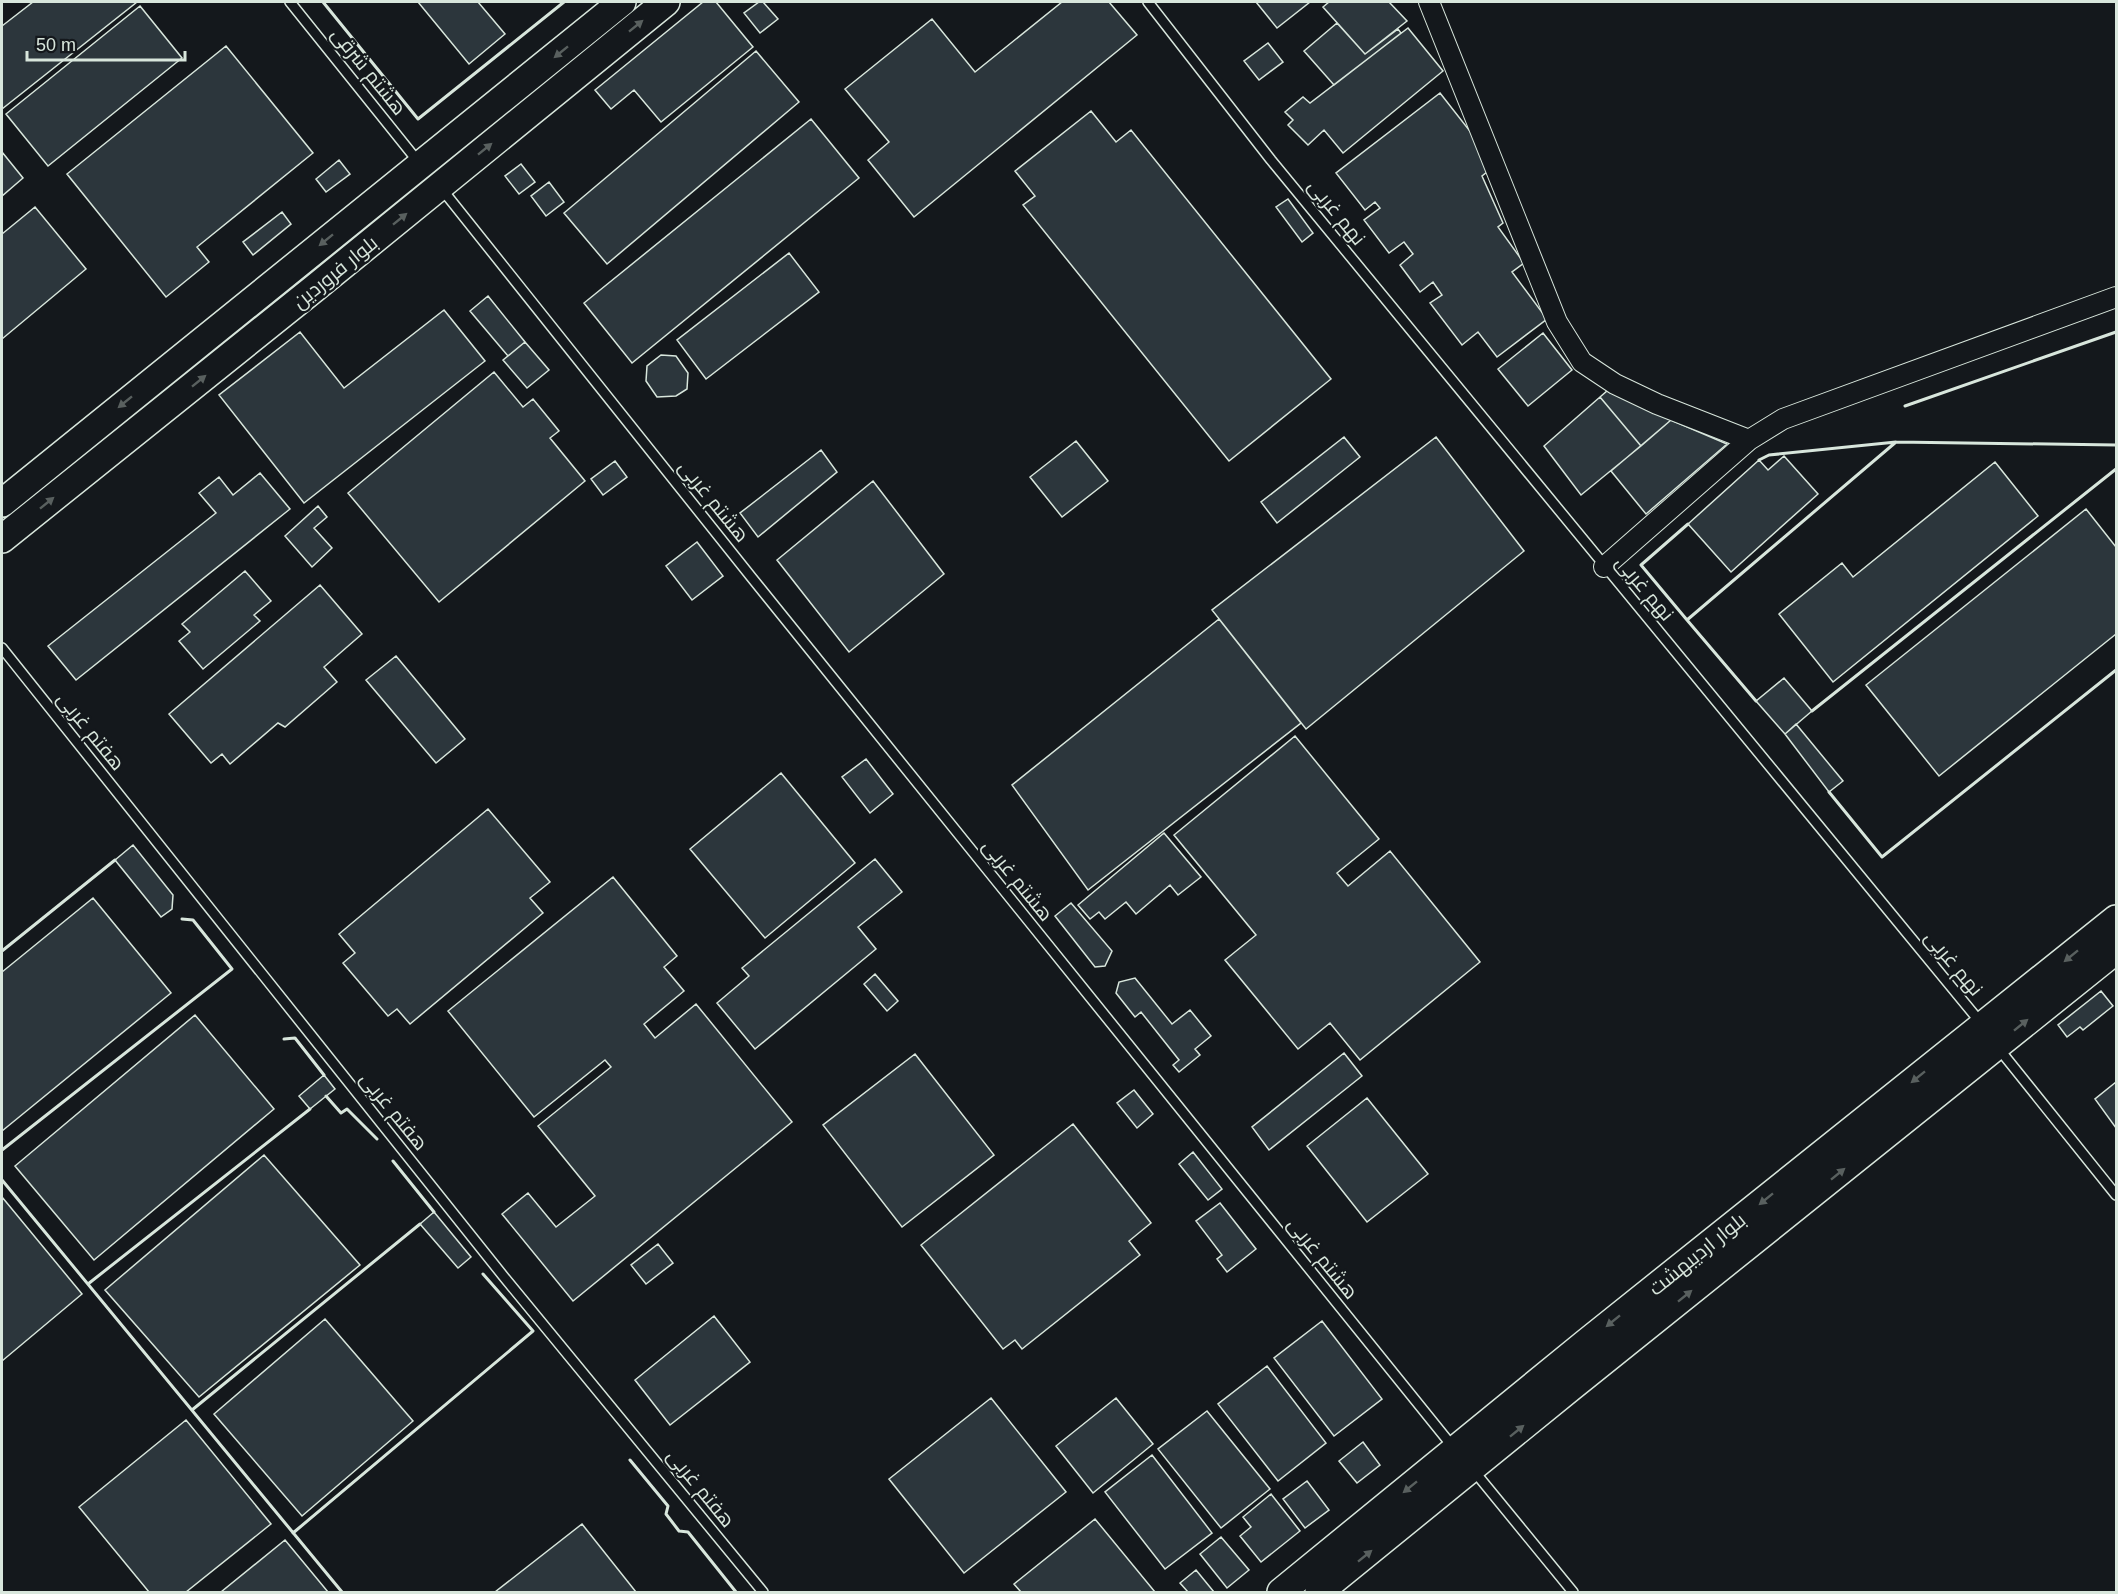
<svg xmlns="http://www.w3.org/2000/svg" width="2118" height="1594" viewBox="0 0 2118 1594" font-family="Helvetica,Cairo,sans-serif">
<rect width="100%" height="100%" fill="#14181c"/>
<path fill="#2c363c" stroke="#d8e6dc" stroke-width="1.5" d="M 33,2 L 137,2 L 2,109 L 2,26 Z
M 418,2 L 478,2 L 505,34 L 469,64 Z
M 703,2 L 716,2 L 753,47 L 661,122 L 634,90 L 611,109 L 595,90 Z
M 759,2 L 763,2 L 778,19 L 760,33 L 744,13 Z
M 1062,2 L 1109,2 L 1137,35 L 914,217 L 868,160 L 889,142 L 845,89 L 932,19 L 975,72 Z
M 1256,2 L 1310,2 L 1277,28 Z
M 1329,2 L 1389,2 L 1407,21 L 1365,54 L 1323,7 Z
M 140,6 L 182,58 L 48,166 L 6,114 Z
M 1337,23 L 1365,54 L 1398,29 L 1401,33 L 1334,85 L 1304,51 Z
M 1408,28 L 1443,71 L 1343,153 L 1324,130 L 1308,145 L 1288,125 L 1293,120 L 1285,112 L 1303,97 L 1310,103 Z
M 1268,43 L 1283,62 L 1259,80 L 1244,61 Z
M 226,46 L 313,153 L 197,247 L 209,262 L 166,297 L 67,174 Z
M 756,51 L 799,102 L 607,264 L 564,213 Z
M 1440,93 L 1473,135 L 1487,172 L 1482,176 L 1503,223 L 1498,227 L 1524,263 L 1512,272 L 1547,319 L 1497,357 L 1478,332 L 1462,345 L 1430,303 L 1442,295 L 1433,282 L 1420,292 L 1400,265 L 1413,254 L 1404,242 L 1389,253 L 1364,220 L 1380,208 L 1375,202 L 1365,210 L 1336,173 Z
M 1091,111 L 1116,142 L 1131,130 L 1331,379 L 1229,461 L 1023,205 L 1035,196 L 1015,171 Z
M 811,119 L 859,178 L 632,363 L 584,303 Z
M 2,152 L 23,178 L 2,196 Z
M 339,160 L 350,174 L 326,192 L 316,179 Z
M 521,164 L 535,182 L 519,194 L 505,176 Z
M 549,182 L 564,202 L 546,216 L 531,196 Z
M 1288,199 L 1313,233 L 1302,242 L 1276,207 Z
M 35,207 L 86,269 L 2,339 L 2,234 Z
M 282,212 L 291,224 L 253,255 L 243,242 Z
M 789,253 L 819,292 L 706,379 L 677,340 Z
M 488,296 L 525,342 L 508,356 L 470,311 Z
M 444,310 L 485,361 L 304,503 L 219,395 L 300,332 L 344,388 Z
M 1543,333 L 1572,370 L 1528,406 L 1498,369 Z
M 525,342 L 549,370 L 527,388 L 503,360 Z
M 661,355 L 676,356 L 688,373 L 687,389 L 676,396 L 657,397 L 646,381 L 647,366 Z
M 494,372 L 523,407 L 533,399 L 559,431 L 550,438 L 585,481 L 439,602 L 348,493 Z
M 1607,391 L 1671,420 L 1641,446 L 1600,397 Z
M 1600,397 L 1641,446 L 1581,495 L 1544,446 Z
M 1671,420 L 1727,444 L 1646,514 L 1611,471 Z
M 1344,437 L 1360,457 L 1277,523 L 1261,502 Z
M 1436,437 L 1524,551 L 1306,729 L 1212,610 Z
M 1076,441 L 1108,481 L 1062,517 L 1030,477 Z
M 821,450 L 837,472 L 758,537 L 740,513 Z
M 1784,456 L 1818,494 L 1731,572 L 1688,524 L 1759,460 L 1768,470 Z
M 615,461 L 627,477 L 603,495 L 591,479 Z
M 1995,462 L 2038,516 L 1833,682 L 1779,614 L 1842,563 L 1853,577 Z
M 260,473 L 290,509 L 76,680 L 48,646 L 216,513 L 199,493 L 219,477 L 233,495 Z
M 873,481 L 944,574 L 849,652 L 777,560 Z
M 318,506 L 327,517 L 314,528 L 332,548 L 312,567 L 285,536 Z
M 2086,509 L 2116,547 L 2116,634 L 1939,776 L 1866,685 Z
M 697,542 L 723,576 L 692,600 L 666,566 Z
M 245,571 L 271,601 L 254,615 L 260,621 L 203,669 L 179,641 L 190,632 L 182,624 Z
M 320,585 L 362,634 L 324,667 L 337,682 L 285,727 L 278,723 L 230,764 L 222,754 L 211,763 L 169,714 Z
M 1219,619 L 1301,723 L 1088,890 L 1012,785 Z
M 396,656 L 465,739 L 436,763 L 366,680 Z
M 1784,678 L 1812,711 L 1785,734 L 1756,701 Z
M 1796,724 L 1843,781 L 1829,792 L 1785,734 Z
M 1295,736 L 1379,839 L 1337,873 L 1348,886 L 1390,851 L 1480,962 L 1360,1060 L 1330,1023 L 1298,1049 L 1225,960 L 1256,935 L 1174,835 Z
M 866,759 L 893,794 L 870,813 L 842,777 Z
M 781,773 L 855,863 L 765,938 L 690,849 Z
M 488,809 L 550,882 L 530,898 L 543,913 L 410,1024 L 397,1009 L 388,1016 L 343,963 L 355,953 L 339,934 Z
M 1164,833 L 1201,877 L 1178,895 L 1170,885 L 1136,914 L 1126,902 L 1105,919 L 1099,912 L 1090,919 L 1078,905 Z
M 133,845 L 173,895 L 172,909 L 161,917 L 115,860 Z
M 875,859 L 902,892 L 858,927 L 876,949 L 755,1049 L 717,1003 L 749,976 L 742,968 Z
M 613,877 L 677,956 L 664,967 L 684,991 L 644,1024 L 655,1038 L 696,1004 L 792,1122 L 573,1301 L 502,1214 L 528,1193 L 556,1227 L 595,1196 L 538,1126 L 611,1067 L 605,1060 L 534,1117 L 448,1011 Z
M 93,898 L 171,993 L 2,1131 L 2,972 Z
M 1071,903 L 1112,951 L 1105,966 L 1095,967 L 1055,916 Z
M 875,974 L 898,1001 L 887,1011 L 864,984 Z
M 1135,978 L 1172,1024 L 1190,1010 L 1211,1036 L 1195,1049 L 1200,1055 L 1179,1072 L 1173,1065 L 1179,1060 L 1141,1012 L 1135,1017 L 1116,993 L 1119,982 Z
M 2101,991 L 2113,1006 L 2083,1030 L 2080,1027 L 2067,1037 L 2058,1025 Z
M 195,1015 L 274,1109 L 94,1260 L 15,1166 Z
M 1344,1053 L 1362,1076 L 1269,1150 L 1252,1127 Z
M 915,1054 L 994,1155 L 902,1227 L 823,1125 Z
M 324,1075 L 335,1089 L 310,1109 L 299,1096 Z
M 2116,1082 L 2116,1128 L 2095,1099 Z
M 1134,1090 L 1153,1114 L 1137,1128 L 1117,1103 Z
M 1367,1098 L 1428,1174 L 1367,1222 L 1307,1146 Z
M 1073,1124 L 1151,1223 L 1129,1241 L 1140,1255 L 1022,1349 L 1015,1340 L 1003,1349 L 921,1245 Z
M 1193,1152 L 1222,1189 L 1208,1200 L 1179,1164 Z
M 264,1155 L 360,1265 L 199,1397 L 105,1290 Z
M 2,1197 L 82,1294 L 2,1361 Z
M 1220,1203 L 1256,1249 L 1227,1272 L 1217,1259 L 1222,1255 L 1196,1221 Z
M 434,1212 L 471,1257 L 458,1268 L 420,1224 Z
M 658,1244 L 673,1263 L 646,1284 L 631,1265 Z
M 714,1316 L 750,1362 L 670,1425 L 635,1380 Z
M 325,1319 L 413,1421 L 302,1516 L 214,1414 Z
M 1322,1321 L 1382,1399 L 1334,1436 L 1274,1358 Z
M 1267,1366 L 1326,1443 L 1278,1481 L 1218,1404 Z
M 991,1398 L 1066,1492 L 964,1573 L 889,1479 Z
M 1116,1398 L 1153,1444 L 1093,1493 L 1056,1446 Z
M 1207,1411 L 1270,1489 L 1221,1528 L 1158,1449 Z
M 186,1420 L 271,1524 L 186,1592 L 149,1592 L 79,1507 Z
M 1363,1442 L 1380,1465 L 1357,1483 L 1339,1461 Z
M 1152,1455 L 1212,1533 L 1165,1569 L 1105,1492 Z
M 1307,1481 L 1329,1510 L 1305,1528 L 1283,1499 Z
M 1271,1494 L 1300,1531 L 1261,1562 L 1240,1536 L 1251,1527 L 1243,1517 Z
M 1095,1519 L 1155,1592 L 1021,1592 L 1014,1584 Z
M 582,1524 L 636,1592 L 495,1592 Z
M 1221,1537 L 1249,1570 L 1227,1588 L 1200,1554 Z
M 285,1540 L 328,1592 L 221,1592 Z
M 1196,1570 L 1214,1592 L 1188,1592 L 1180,1583 Z"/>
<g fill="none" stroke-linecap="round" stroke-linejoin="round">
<defs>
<path id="lane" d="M 290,2 L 420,164
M 1148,2 L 1271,160 L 1981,1023
M 441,188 L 752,578 L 1453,1447
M 2,648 L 504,1277 L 763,1592
M 1999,1049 L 2116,1195
M 1474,1471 L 1573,1592"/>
<path id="street" d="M 1429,2 L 1557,322 L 1582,362 L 1615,384 L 1657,404 L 1749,440
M 1604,567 L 1749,440 L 1783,419 L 2116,297"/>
<path id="secondary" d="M 2,503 L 622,2
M 2,539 L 316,287 L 666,2
M 1281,1592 L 1587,1342 L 2116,919
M 1319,1592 L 1571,1387 L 2116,950"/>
</defs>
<use href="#lane" stroke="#d8e6dc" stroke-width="12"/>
<use href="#street" stroke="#d8e6dc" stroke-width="22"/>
<use href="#secondary" stroke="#d8e6dc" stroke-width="30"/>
<use href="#lane" stroke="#14181c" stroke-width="9"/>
<use href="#street" stroke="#14181c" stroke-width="20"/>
<use href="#secondary" stroke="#14181c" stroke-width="27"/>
<path stroke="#d8e6dc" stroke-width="3" d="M 323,2 L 418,119 L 564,2
M 1905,406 L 2116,332
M 1896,442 L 2116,445
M 1688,524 L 1641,565 L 1687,620 L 1896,442 L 1769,455 L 1759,460
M 1687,620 L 1756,701
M 1812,711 L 2116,469
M 1829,792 L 1882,857 L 2116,670
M 2,951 L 115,860
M 284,1039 L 295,1038 L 324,1075
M 326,1096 L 341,1113 L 347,1109 L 377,1139
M 2,1150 L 232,969 L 193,920 L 182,919
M 393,1161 L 434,1212
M 2,1180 L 342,1592
M 88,1284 L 310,1109
M 192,1410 L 420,1224
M 630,1460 L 668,1506 L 666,1514 L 679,1531 L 688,1532 L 736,1592
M 293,1533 L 533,1331 L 483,1274"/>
</g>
<defs><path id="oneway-solid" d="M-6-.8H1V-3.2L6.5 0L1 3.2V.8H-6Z" transform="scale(1.5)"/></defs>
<g fill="#59605f">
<use href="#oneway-solid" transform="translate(636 26) rotate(-39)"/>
<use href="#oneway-solid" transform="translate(561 52) rotate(141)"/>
<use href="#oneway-solid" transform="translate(485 149) rotate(-39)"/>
<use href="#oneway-solid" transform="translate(400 219) rotate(-39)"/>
<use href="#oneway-solid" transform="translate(326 240) rotate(141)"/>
<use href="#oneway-solid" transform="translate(199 381) rotate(-39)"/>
<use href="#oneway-solid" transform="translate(125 402) rotate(141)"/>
<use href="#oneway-solid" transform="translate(47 503) rotate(-39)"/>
<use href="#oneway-solid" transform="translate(2071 956) rotate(141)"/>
<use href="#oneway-solid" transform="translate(2021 1025) rotate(-39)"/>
<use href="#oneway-solid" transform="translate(1918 1077) rotate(141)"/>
<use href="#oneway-solid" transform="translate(1838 1174) rotate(-39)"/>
<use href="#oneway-solid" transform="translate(1766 1199) rotate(141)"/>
<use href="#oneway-solid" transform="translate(1685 1296) rotate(-39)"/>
<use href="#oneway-solid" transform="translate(1613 1321) rotate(141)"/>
<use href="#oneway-solid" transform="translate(1517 1431) rotate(-39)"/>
<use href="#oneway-solid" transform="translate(1410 1487) rotate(141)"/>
<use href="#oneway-solid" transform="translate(1365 1556) rotate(-39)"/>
</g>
<g text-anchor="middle" stroke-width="4.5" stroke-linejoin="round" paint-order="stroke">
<g font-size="20" fill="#d8e6dc" stroke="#14181c">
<text transform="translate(369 71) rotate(51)" y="7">هشتم شرقی</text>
<text transform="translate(1337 212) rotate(51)" y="7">نهم غربی</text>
<text transform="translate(335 272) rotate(-39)" y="7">بلوار فروردین</text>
<text transform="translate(714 501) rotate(51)" y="7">هشتم غربی</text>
<text transform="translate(1645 588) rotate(50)" y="7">نهم غربی</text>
<text transform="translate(91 731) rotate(51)" y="7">هفتم غربی</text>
<text transform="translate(1018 880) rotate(51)" y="7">هشتم غربی</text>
<text transform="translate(1954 963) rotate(50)" y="7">نهم غربی</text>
<text transform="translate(394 1111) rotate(51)" y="7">هفتم غربی</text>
<text transform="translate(1697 1254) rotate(-39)" y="7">بلوار اردیبهشت</text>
<text transform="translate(1323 1258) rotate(51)" y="7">هشتم غربی</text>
<text transform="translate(701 1488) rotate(51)" y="7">هفتم غربی</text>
</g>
</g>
<rect width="2118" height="1594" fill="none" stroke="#d8e6dc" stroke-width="6"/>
<path d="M27 51v9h158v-9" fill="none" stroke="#d8e6dc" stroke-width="3"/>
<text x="36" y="51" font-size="18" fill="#d8e6dc" stroke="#14181c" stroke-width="4.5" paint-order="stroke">50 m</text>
</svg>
